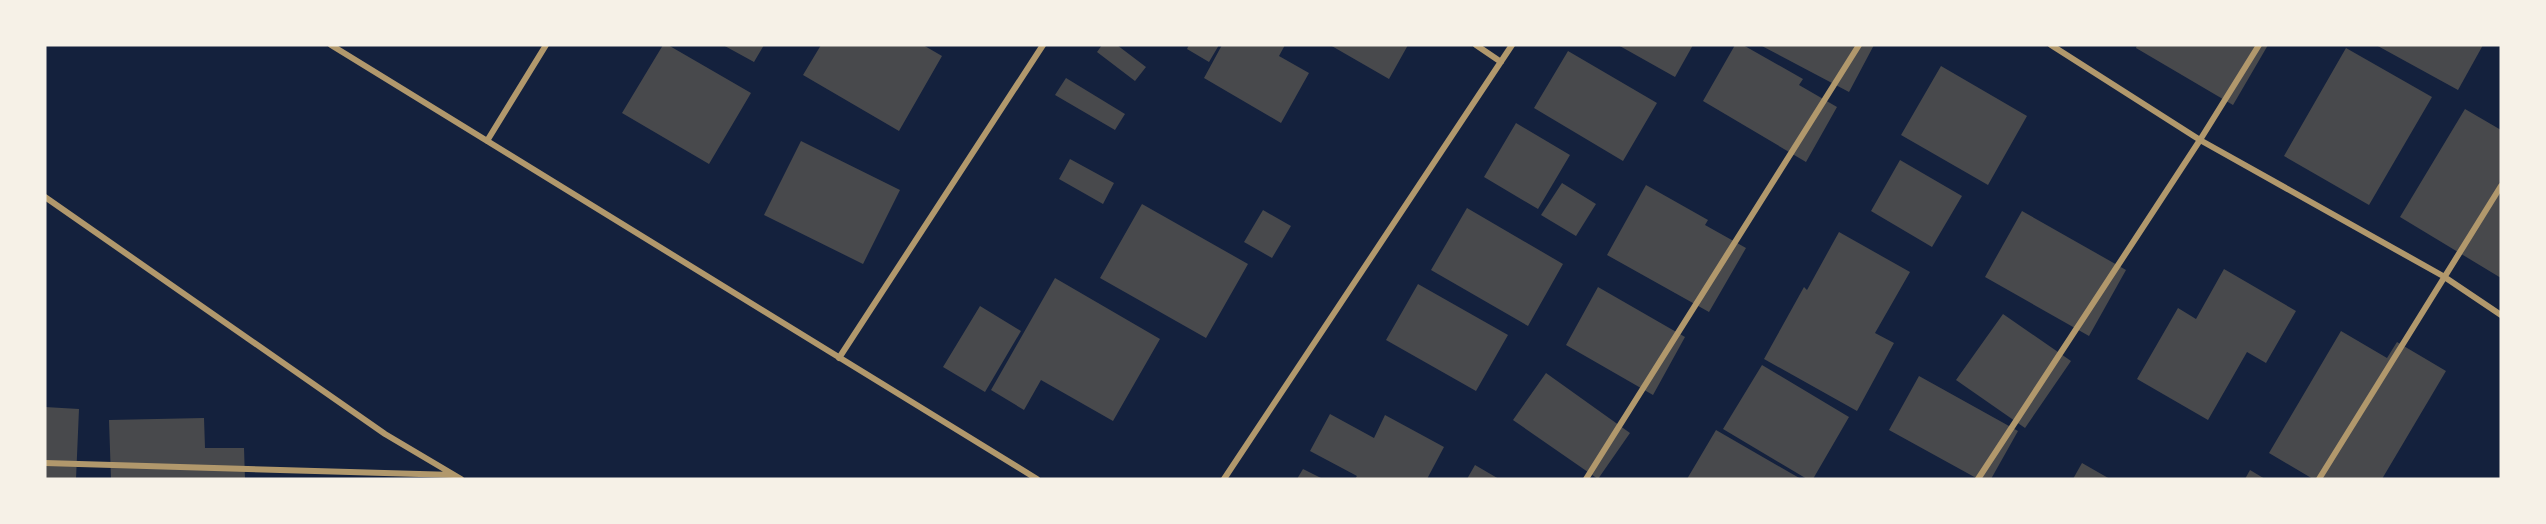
<svg xmlns="http://www.w3.org/2000/svg" width="2546" height="524" viewBox="0 0 2546 524" font-family="Commissioner,sans-serif">
<rect width="100%" height="100%" fill="#14213d"/>
<path fill="#48494c" d="M 663,45 L 668,45 L 751,93 L 709,164 L 622,113 Z
M 723,45 L 764,45 L 754,62 Z
M 821,45 L 923,45 L 942,56 L 899,131 L 803,75 Z
M 1102,45 L 1117,45 L 1146,67 L 1135,81 L 1097,52 Z
M 1189,45 L 1219,45 L 1209,62 L 1187,49 Z
M 1222,45 L 1285,45 L 1279,56 L 1309,73 L 1281,123 L 1204,78 Z
M 1330,45 L 1408,45 L 1389,79 Z
M 1618,45 L 1693,45 L 1675,77 Z
M 1735,45 L 1743,45 L 1803,79 L 1799,85 L 1837,107 L 1806,162 L 1703,101 Z
M 1760,45 L 1874,45 L 1849,92 Z
M 2137,45 L 2268,45 L 2233,105 L 2136,48 Z
M 2376,45 L 2483,45 L 2458,90 Z
M 2346,48 L 2432,97 L 2369,205 L 2284,156 Z
M 1568,51 L 1657,103 L 1623,161 L 1534,108 Z
M 1941,66 L 2027,116 L 1988,185 L 1901,135 Z
M 1066,78 L 1125,114 L 1115,130 L 1055,95 Z
M 2465,109 L 2501,130 L 2501,278 L 2400,217 Z
M 1516,123 L 1570,155 L 1538,209 L 1484,177 Z
M 801,141 L 900,190 L 863,264 L 764,215 Z
M 1070,159 L 1114,183 L 1103,204 L 1059,179 Z
M 1900,160 L 1962,196 L 1932,247 L 1871,211 Z
M 1562,183 L 1596,204 L 1576,236 L 1541,215 Z
M 1646,185 L 1708,220 L 1705,225 L 1746,248 L 1709,312 L 1607,255 Z
M 1142,204 L 1248,264 L 1206,338 L 1100,278 Z
M 1467,208 L 1563,264 L 1528,326 L 1431,270 Z
M 1263,210 L 1291,226 L 1272,258 L 1244,242 Z
M 2022,211 L 2126,270 L 2089,336 L 1985,277 Z
M 1839,232 L 1910,272 L 1875,333 L 1894,343 L 1857,411 L 1764,359 L 1804,287 L 1807,290 Z
M 2224,269 L 2296,311 L 2266,363 L 2247,352 L 2208,420 L 2137,379 L 2178,308 L 2196,319 Z
M 1055,278 L 1160,339 L 1113,421 L 1041,380 L 1024,410 L 991,390 Z
M 1418,284 L 1508,335 L 1476,391 L 1386,340 Z
M 1598,287 L 1685,337 L 1653,395 L 1566,345 Z
M 980,306 L 1021,331 L 985,392 L 943,367 Z
M 2003,314 L 2071,361 L 2025,428 L 1956,380 Z
M 2341,331 L 2387,358 L 2397,342 L 2446,371 L 2382,479 L 2313,479 L 2269,453 Z
M 1762,365 L 1849,417 L 1813,479 L 1807,479 L 1723,429 Z
M 1546,373 L 1630,433 L 1598,479 L 1513,420 Z
M 1919,376 L 2018,431 L 1991,479 L 1978,479 L 1889,430 Z
M 45,407 L 79,409 L 76,479 L 45,479 Z
M 1330,414 L 1374,438 L 1385,415 L 1444,447 L 1427,479 L 1355,479 L 1357,476 L 1310,451 Z
M 204,418 L 205,448 L 244,448 L 245,479 L 111,479 L 109,420 Z
M 1716,430 L 1801,479 L 1687,479 Z
M 2082,463 L 2110,479 L 2073,479 Z
M 1475,465 L 1499,479 L 1467,479 Z
M 1303,469 L 1323,479 L 1297,479 Z
M 2250,470 L 2265,479 L 2245,479 Z"/>
<g fill="none" stroke-linecap="round" stroke-linejoin="round">
<path stroke="#b1986c" stroke-width="6" d="M 331,45 L 1037,479
M 1476,45 L 1501,62
M 2051,45 L 2200,140 L 2443,276 L 2501,315
M 487,141 L 546,45
M 45,197 L 385,434 L 461,479
M 839,358 L 1043,45
M 45,463 L 454,475
M 1224,479 L 1512,45
M 1586,479 L 1859,45
M 1978,479 L 2200,140 L 2259,45
M 2319,479 L 2501,186"/>
</g>
<rect width="2546" height="524" fill="none" stroke="#f6f1e7" stroke-width="93"/>
</svg>
